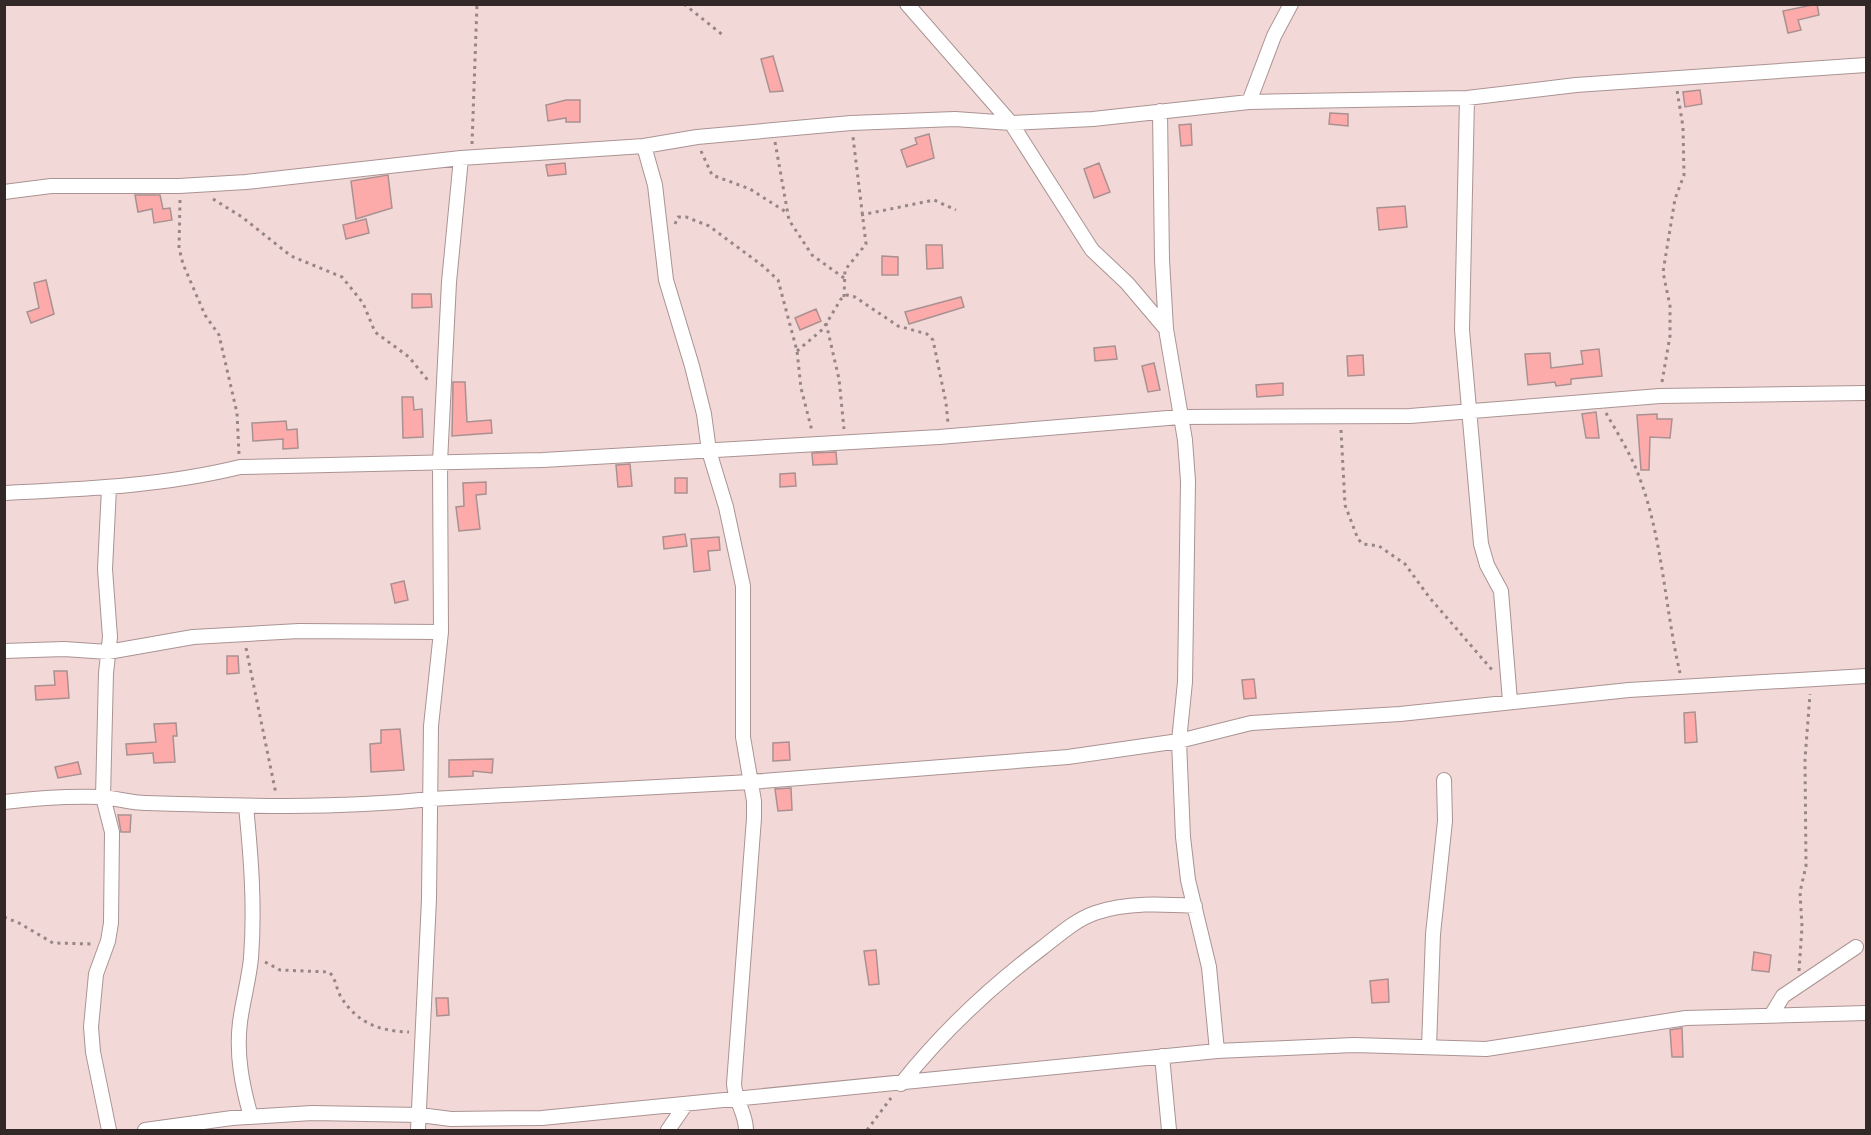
<svg xmlns="http://www.w3.org/2000/svg" width="1871" height="1135" viewBox="0 0 1871 1135" font-family="Helvetica,sans-serif">
<rect width="100%" height="100%" fill="#f2d9d8"/>
<path fill="#fdabaa" stroke="#a99191" stroke-width="1.5" d="M 1817,4 L 1819,15 L 1798,20 L 1801,30 L 1788,33 L 1783,11 Z
M 773,56 L 783,91 L 770,92 L 761,59 Z
M 1700,90 L 1702,104 L 1685,107 L 1683,92 Z
M 566,100 L 580,100 L 580,122 L 566,122 L 566,118 L 548,121 L 546,105 Z
M 1330,113 L 1348,114 L 1348,126 L 1329,124 Z
M 1191,124 L 1192,145 L 1181,146 L 1179,125 Z
M 929,134 L 934,158 L 907,167 L 901,150 L 917,144 L 915,138 Z
M 565,163 L 566,174 L 548,176 L 546,165 Z
M 1099,163 L 1110,192 L 1094,198 L 1084,169 Z
M 388,175 L 392,208 L 356,219 L 351,181 Z
M 135,195 L 160,195 L 163,209 L 170,208 L 172,220 L 154,223 L 152,209 L 138,212 Z
M 1405,206 L 1407,227 L 1379,230 L 1377,208 Z
M 366,219 L 369,233 L 346,239 L 343,225 Z
M 926,245 L 942,245 L 943,268 L 927,269 Z
M 882,256 L 898,257 L 898,275 L 882,275 Z
M 46,280 L 54,314 L 31,323 L 27,312 L 39,308 L 34,283 Z
M 412,294 L 431,294 L 432,307 L 412,308 Z
M 961,297 L 964,307 L 909,324 L 905,312 Z
M 816,309 L 821,321 L 800,330 L 795,318 Z
M 1115,346 L 1117,359 L 1095,361 L 1094,348 Z
M 1599,349 L 1602,376 L 1571,379 L 1571,384 L 1556,386 L 1555,382 L 1528,385 L 1525,354 L 1550,353 L 1551,368 L 1583,364 L 1581,351 Z
M 1363,355 L 1364,375 L 1348,376 L 1347,356 Z
M 1154,363 L 1160,390 L 1148,392 L 1142,366 Z
M 453,382 L 465,382 L 467,422 L 491,420 L 492,433 L 452,436 Z
M 1283,383 L 1283,395 L 1257,397 L 1256,385 Z
M 402,397 L 413,397 L 414,410 L 422,409 L 423,437 L 403,438 Z
M 1596,412 L 1599,438 L 1586,438 L 1582,414 Z
M 1657,414 L 1657,419 L 1672,419 L 1670,438 L 1650,437 L 1649,470 L 1641,470 L 1637,415 Z
M 286,421 L 287,430 L 297,429 L 298,448 L 283,449 L 283,439 L 253,441 L 252,423 Z
M 836,452 L 837,464 L 813,465 L 812,453 Z
M 630,464 L 632,486 L 618,487 L 616,465 Z
M 795,473 L 796,486 L 780,487 L 780,474 Z
M 675,478 L 687,478 L 687,493 L 675,493 Z
M 486,482 L 486,494 L 476,495 L 480,529 L 459,531 L 456,507 L 464,506 L 463,483 Z
M 685,534 L 687,546 L 664,549 L 663,537 Z
M 719,537 L 720,550 L 708,551 L 710,570 L 694,572 L 691,539 Z
M 404,581 L 408,600 L 395,603 L 391,584 Z
M 227,656 L 238,656 L 239,673 L 227,674 Z
M 54,671 L 67,671 L 69,698 L 36,700 L 35,686 L 55,685 Z
M 1254,679 L 1256,698 L 1244,699 L 1242,680 Z
M 1695,712 L 1697,742 L 1685,743 L 1684,713 Z
M 176,723 L 177,736 L 173,736 L 175,762 L 154,763 L 153,753 L 127,755 L 126,744 L 156,742 L 154,724 Z
M 400,729 L 404,770 L 371,772 L 370,744 L 381,743 L 381,730 Z
M 789,742 L 790,760 L 773,761 L 773,743 Z
M 493,759 L 492,773 L 473,771 L 473,776 L 449,777 L 449,760 Z
M 78,762 L 81,774 L 58,778 L 55,767 Z
M 791,788 L 792,810 L 778,811 L 775,789 Z
M 118,815 L 131,815 L 130,832 L 121,832 Z
M 876,950 L 879,984 L 869,985 L 864,951 Z
M 1754,952 L 1771,955 L 1769,972 L 1752,970 Z
M 1388,979 L 1389,1002 L 1372,1003 L 1370,981 Z
M 436,998 L 448,998 L 449,1015 L 437,1016 Z
M 1682,1028 L 1683,1057 L 1672,1057 L 1670,1030 Z"/>
<g fill="none" stroke-linecap="round" stroke-linejoin="round">
<defs>
<path id="minor" d="M 907,4 L 1011,123 L 1092,250 L 1127,283 L 1166,329 L 1185,440 L 1188,481 L 1185,682 L 1179,741 L 1183,837 L 1188,880 L 1209,967 L 1217,1051
M 1467,98 L 1462,330 L 1481,544 L 1487,565 L 1501,591 L 1510,701
M 1249,102 L 1274,36 L 1291,4
M 1160,111 L 1162,260 L 1166,329
M 644,146 L 655,185 L 666,280 L 692,366 L 704,414 L 709,451 L 726,507 L 743,586 L 743,737 L 754,801 L 754,818 L 734,1084 C 735,1101 746,1113 746,1130
M 4,192 L 51,186 L 179,186 L 246,182 L 461,158 L 644,146 L 697,137 L 851,123 L 955,119 L 1011,123 L 1093,119 L 1249,102 L 1467,98 L 1576,85 L 1866,65
M 4,493 C 84,489 163,486 240,467 L 543,460 L 939,437 L 1180,417 L 1410,416 L 1660,396 L 1866,393
M 4,651 L 64,649 L 108,652 L 193,637 L 299,631 L 441,632
M 4,802 C 37,798 68,796 101,797 C 116,798 131,803 146,803 C 241,806 336,809 431,799 L 750,782 L 1068,757 L 1179,741 L 1251,723 L 1400,714 L 1629,690 L 1866,676
M 246,806 C 251,857 255,907 251,958 C 249,979 243,1000 240,1022 C 236,1055 242,1085 251,1117
M 1772,1014 L 1783,996 L 1856,947
M 1429,1047 L 1433,934 L 1445,821 L 1444,780
M 1162,1056 L 1169,1130
M 901,1084 C 943,1031 989,988 1042,948 C 1059,935 1075,920 1095,913 C 1126,902 1163,904 1195,906
M 109,1130 L 93,1052 L 91,1027 L 96,974 L 108,941 L 111,923 L 112,832 L 103,797 L 106,673 L 110,637 L 105,569 L 109,488
M 145,1130 L 232,1118 L 312,1113 L 420,1115 L 451,1119 L 542,1118 L 1217,1051 L 1354,1045 L 1486,1049 L 1686,1018 L 1866,1013
M 418,1130 L 429,899 L 431,726 L 441,632 L 440,462 L 449,282 L 461,158
M 668,1130 L 686,1104"/>
</defs>
<use href="#minor" stroke="#ab9393" stroke-width="16"/>
<path stroke="#978685" stroke-width="3" stroke-dasharray="3 4.5" stroke-linecap="butt" d="M 684,4 L 724,36
M 775,142 L 789,220 L 812,255 L 844,278
M 472,144 L 477,4
M 701,151 L 712,175 L 750,189 L 786,212
M 213,199 L 242,217 L 291,256 L 342,277 L 363,303 L 375,332 L 409,357 L 430,383
M 180,200 L 179,248 L 183,264 L 205,315 L 219,335 L 237,413 L 239,454
M 861,215 L 934,200 L 956,210
M 675,224 L 678,217 L 686,217 L 709,226 L 763,266 L 778,280 L 797,351 L 801,388 L 812,431
M 844,297 L 845,270 L 866,244 L 853,137
M 826,323 L 839,379 L 844,429
M 797,351 L 823,329 L 841,299 L 847,295 L 855,297 L 898,326 L 927,334 L 933,340 L 946,403 L 948,423
M 1662,382 L 1670,336 L 1670,306 L 1663,272 L 1675,199 L 1684,175 L 1683,127 L 1677,90
M 1606,413 C 1618,434 1632,456 1640,479 C 1663,541 1665,609 1680,673
M 1341,430 L 1345,505 L 1358,539 L 1363,544 L 1379,546 L 1405,564 L 1429,597 L 1493,671
M 246,648 L 276,794
M 4,917 L 19,923 L 53,943 L 93,944
M 265,962 L 280,970 L 329,972 C 336,978 336,989 341,997 C 358,1024 380,1031 409,1032
M 1799,971 L 1802,927 L 1800,892 L 1806,866 L 1805,759 L 1810,694
M 867,1130 L 891,1098"/>
<use href="#minor" stroke="#fff" stroke-width="14"/>
</g>
<rect width="1871" height="1135" fill="none" stroke="#312827" stroke-width="12"/>
</svg>
